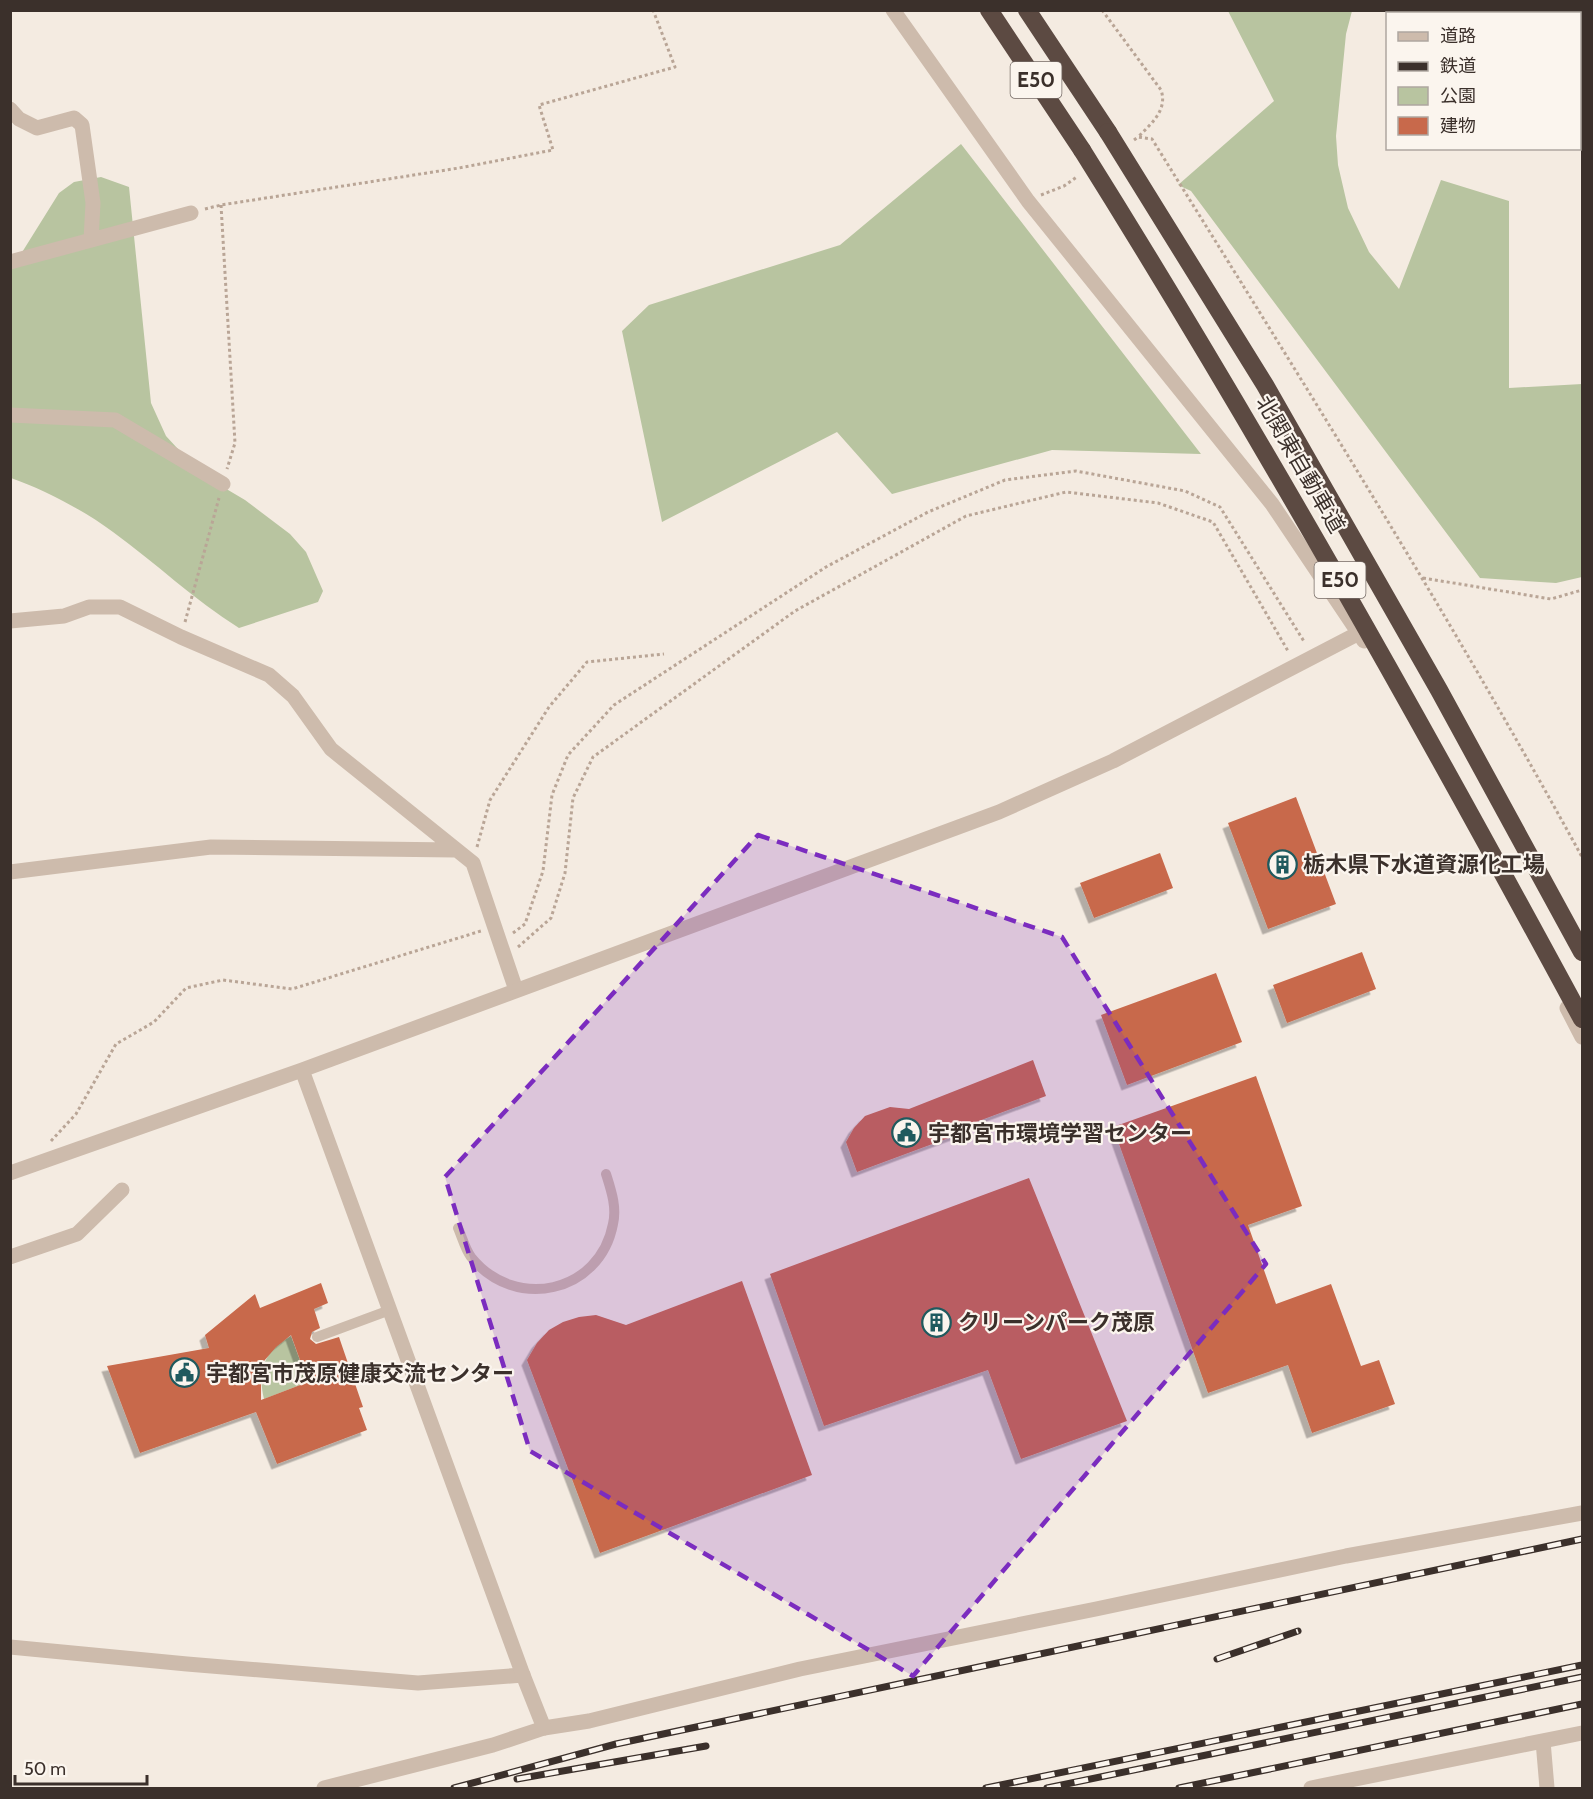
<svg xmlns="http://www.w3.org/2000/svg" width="1593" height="1799" viewBox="0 0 1593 1799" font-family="Cabin,'Noto Sans JP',sans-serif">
<defs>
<filter id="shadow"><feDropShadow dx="-5.5" dy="5.5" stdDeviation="0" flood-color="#0004"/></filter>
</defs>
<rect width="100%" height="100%" fill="#f4ebe1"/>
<path fill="#b8c4a0" d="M 1228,11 L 1352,11 L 1346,34 L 1336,136 L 1338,165 L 1348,208 L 1369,252 L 1399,289 L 1441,180 L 1509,201 L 1509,388 L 1582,384 L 1582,577 L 1556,583 L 1480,578 L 1191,191 L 1178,185 L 1274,101 Z
M 961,144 L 1201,454 L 1052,450 L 892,494 L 837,432 L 662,522 L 622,331 L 649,305 L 840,245 Z
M 101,177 L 129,187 L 151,403 L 166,436 L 201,474 L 245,500 L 290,534 L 306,552 L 323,591 L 318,602 L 239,628 C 194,600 156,563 113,532 C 85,511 43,489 11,478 L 11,270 L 59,193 L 74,182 Z
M 291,1336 L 308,1382 L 264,1399 C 257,1371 265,1349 291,1336 Z"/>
<path fill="#c8694b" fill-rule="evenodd" filter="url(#shadow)" d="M 1296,797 L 1336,904 L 1268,929 L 1228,823 Z
M 1160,853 L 1173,888 L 1094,918 L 1080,883 Z
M 1362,952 L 1376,989 L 1287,1023 L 1273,985 Z
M 1216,973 L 1242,1042 L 1127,1085 L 1101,1015 Z
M 1033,1060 L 1046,1096 L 968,1125 L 970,1130 L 857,1172 L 846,1142 L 854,1128 L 865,1116 L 890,1107 L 909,1109 Z
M 1256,1076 L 1302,1206 L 1248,1225 L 1276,1304 L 1331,1284 L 1361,1366 L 1379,1360 L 1395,1404 L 1312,1433 L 1288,1365 L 1208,1393 L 1113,1127 Z
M 1029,1178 L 1127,1421 L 1021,1459 L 988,1370 L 824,1426 L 770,1274 Z
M 742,1281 L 812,1475 L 600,1553 L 527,1360 L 537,1343 L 549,1330 L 563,1322 L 579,1317 L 596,1315 L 626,1325 Z
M 321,1283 L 328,1303 L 314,1309 L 320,1328 L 312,1332 L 310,1339 L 316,1344 L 339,1337 L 363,1407 L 359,1408 L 367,1430 L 277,1464 L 256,1412 L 140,1453 L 107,1366 L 209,1348 L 205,1335 L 255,1294 L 260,1308 ZM 291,1335 L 308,1382 L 261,1400 L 261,1371 L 264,1361 L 276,1347 Z"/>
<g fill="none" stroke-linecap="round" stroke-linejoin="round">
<path stroke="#b9a596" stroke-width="3" stroke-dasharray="3 3" stroke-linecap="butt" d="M 1102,10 L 1161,90 C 1168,110 1151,124 1138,137
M 1580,91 L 1582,90
M 1134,140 L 1138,137 L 1152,139 C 1299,376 1448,612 1582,857
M 1041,195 L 1064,186 L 1078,176
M 221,205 L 235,443 L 227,469
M 205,209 L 221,205 L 459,168 L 553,150 L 539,105 L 675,67 L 653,10
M 1423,578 L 1551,599 L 1582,590
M 185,622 L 219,498
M 477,847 L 490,800 L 549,707 L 587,662 L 664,654
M 513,933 L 525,924 L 543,871 L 552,795 L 568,755 L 614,705 L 826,567 L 928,512 L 1005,480 L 1076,471 L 1185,491 L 1220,507 L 1305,643
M 518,947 L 551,918 L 565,873 L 573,798 L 593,757 L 795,611 L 966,516 L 1066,492 L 1158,503 L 1213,522 L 1288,651
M 51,1141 L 76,1114 L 116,1044 L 154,1022 L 186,988 L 223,980 L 292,989 L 481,931"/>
<path stroke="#cdbbac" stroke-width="10" d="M 458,1228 C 462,1237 465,1249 471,1257 C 515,1312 600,1293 613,1224 C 617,1207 611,1190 606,1174
M 317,1337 L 390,1310"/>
<path stroke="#cdbbac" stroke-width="15" d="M 10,109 L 19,119 L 37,128 L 74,118 L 82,125 L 93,203 L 91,240
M 10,262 L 191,213
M 10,415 L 115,420 L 223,484
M 10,621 L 64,616 L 89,607 L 120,607 L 181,637 L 269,675 L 293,696 L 331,749 L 473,863 L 516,990
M 10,872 L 211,847 L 455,850
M 10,1257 L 77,1234 L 122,1190
M 10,1647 L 187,1664 L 418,1683 L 523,1675
M 1543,1741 L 1547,1788
M 324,1788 L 493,1745 L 544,1728 L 589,1721 L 800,1669 L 1096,1609 L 1346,1556 L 1582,1513
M 1311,1788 L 1582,1733"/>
<path stroke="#cdbbac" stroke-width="15" d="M 893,10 L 1028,201 L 1272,504 L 1364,641
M 1567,1008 L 1582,1037
M 302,1070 L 523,1675 L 544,1728
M 10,1173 L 302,1070 L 999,812 L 1113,761 L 1359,633"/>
<path stroke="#5c4a42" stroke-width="18" d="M 989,10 L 1082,150
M 1027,10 L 1108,132"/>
<defs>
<path id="rail" d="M 1217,1659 L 1298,1631
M 517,1779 L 706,1746
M 454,1788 L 616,1744 L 1582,1539
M 986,1788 L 1582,1665
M 1047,1788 L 1582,1677
M 1179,1788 L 1582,1704"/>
</defs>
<use href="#rail" stroke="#3b302b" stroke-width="7"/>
<use href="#rail" stroke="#fbf5ee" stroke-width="4.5" stroke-dasharray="14" stroke-linecap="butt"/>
<path stroke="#5c4a42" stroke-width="18" d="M 1108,132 L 1265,385 L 1439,690 L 1582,952
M 1082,150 C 1260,434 1423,725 1582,1019"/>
</g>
<path fill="#7b2cbf" fill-opacity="0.2" stroke="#7b2cbf" stroke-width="4.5" stroke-dasharray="12 8" stroke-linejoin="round" d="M 758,835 L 1062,937 L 1266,1264 L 913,1676 L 530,1451 L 445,1177 Z"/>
<defs>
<symbol id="building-ring" viewBox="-11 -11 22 22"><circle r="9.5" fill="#fbf5ee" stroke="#1f5a5e" stroke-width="1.5"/><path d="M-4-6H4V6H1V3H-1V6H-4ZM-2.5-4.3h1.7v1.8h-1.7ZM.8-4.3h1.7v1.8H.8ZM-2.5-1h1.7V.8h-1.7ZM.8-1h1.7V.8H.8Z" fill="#1f5a5e"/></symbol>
<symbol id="civic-ring" viewBox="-11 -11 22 22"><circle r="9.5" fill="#fbf5ee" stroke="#1f5a5e" stroke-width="1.5"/><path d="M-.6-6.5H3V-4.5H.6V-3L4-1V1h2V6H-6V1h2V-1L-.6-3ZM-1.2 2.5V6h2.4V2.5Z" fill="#1f5a5e"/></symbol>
</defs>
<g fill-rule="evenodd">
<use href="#building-ring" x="1266" y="848" width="33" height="33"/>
<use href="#civic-ring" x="890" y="1116" width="33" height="33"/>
<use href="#building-ring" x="920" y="1306" width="33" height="33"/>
<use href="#civic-ring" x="168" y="1356" width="33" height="33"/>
</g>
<g text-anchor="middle" stroke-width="4.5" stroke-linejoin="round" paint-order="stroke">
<g fill="#fbf5ee" stroke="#756b66" stroke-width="1.5">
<rect x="1010.5" y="62" width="51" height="36" rx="4.5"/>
<rect x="1314.5" y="562" width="51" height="36" rx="4.5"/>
</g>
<g font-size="21" font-weight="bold" fill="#3b302b">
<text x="1036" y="87">E50</text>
<text x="1340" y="587">E50</text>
</g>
<g font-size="22" fill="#3b302b" stroke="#fbf5ee">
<text transform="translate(1301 464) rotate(60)" y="8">北関東自動車道</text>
</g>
<g font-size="22" font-weight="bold" fill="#3b302b" stroke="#fbf5ee" text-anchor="start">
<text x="1303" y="872">栃木県下水道資源化工場</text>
<text x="928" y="1141">宇都宮市環境学習センター</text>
<text x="958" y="1330">クリーンパーク茂原</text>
<text x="206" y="1381">宇都宮市茂原健康交流センター</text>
</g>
</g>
<rect width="1593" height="1799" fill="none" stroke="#3b302b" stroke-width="24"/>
<rect x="1386" y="12" width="195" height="138" fill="#fbf5ee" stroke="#aea6a0" stroke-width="1.5"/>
<rect x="1398" y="32" width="30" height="9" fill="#cdbbac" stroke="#aea6a0" stroke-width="1.5"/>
<text x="1440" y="42" font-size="18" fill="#3b302b">道路</text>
<rect x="1398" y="62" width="30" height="9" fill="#3b302b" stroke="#aea6a0" stroke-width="1.5"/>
<text x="1440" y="72" font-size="18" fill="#3b302b">鉄道</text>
<rect x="1398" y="87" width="30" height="18" fill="#b8c4a0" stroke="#aea6a0" stroke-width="1.5"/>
<text x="1440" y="102" font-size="18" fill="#3b302b">公園</text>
<rect x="1398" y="117" width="30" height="18" fill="#c8694b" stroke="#aea6a0" stroke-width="1.5"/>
<text x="1440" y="132" font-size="18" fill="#3b302b">建物</text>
<path d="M15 1775v9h132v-9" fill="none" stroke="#3b302b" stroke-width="3"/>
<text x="24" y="1775" font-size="18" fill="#3b302b" stroke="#fbf5ee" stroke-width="4.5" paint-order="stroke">50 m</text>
</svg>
